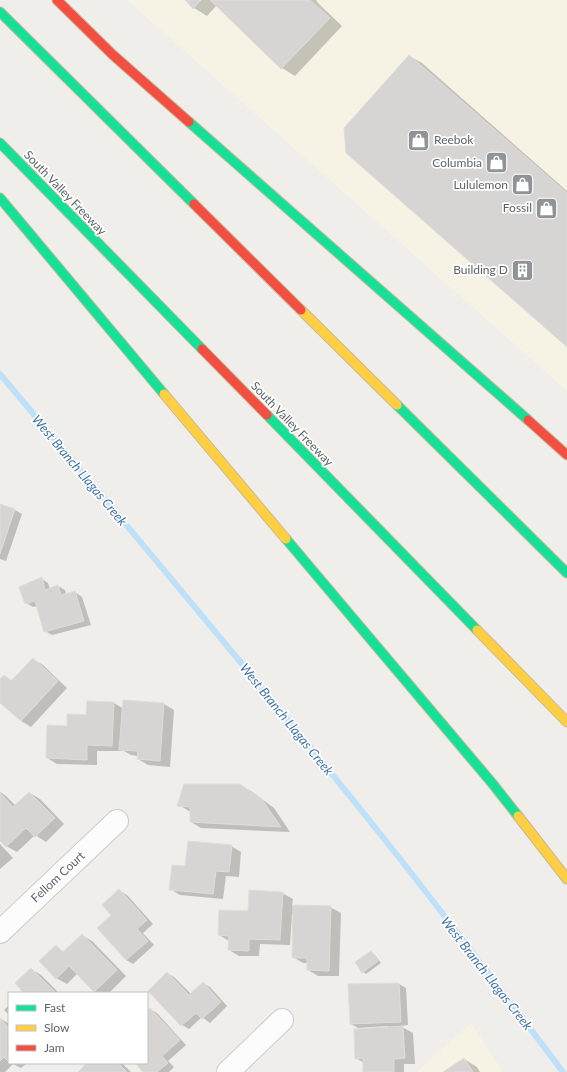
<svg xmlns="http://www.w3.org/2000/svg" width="567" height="1072" viewBox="0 0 567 1072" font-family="Lato,sans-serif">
<rect width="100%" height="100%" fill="#efeeea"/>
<path fill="#f7f3e4" d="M 127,0 L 567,0 L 567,391 L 270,127 Z
M 471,1023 L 503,1072 L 417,1072 Z"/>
<path fill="#0003" d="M 186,0 L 316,0 L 318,3 L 342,26 L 295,76 L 282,68 L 217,5 L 207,16 L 194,8 Z
M 409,56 L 422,63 L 567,191 L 567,345 Z
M 0,505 L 15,510 L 22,514 L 6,561 L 0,559 Z
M 42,579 L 48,583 L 50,589 L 58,586 L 65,590 L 66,595 L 75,592 L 82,597 L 91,625 L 52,635 L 45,631 L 38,606 L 33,607 L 26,603 Z
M 33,659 L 43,665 L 67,688 L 31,727 L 21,721 L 0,701 L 0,681 L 4,676 L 13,681 Z
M 114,703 L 124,709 L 164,704 L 174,710 L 170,767 L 148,765 L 138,759 L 138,756 L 131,755 L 124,751 L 97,751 L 97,765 L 57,764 L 47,758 L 68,727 L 87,716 Z
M 240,785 L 251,791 L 274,808 L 290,832 L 201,828 L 191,822 L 191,811 L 189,811 L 179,805 Z
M 0,792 L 6,796 L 16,806 L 30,793 L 40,799 L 64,824 L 46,842 L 35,835 L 17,852 L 6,846 L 0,839 Z
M 0,844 L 13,858 L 0,869 Z
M 231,846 L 241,852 L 239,877 L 226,876 L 223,899 L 180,895 L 170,889 L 186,867 Z
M 120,891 L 127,895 L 153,924 L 143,933 L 154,945 L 133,964 L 126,960 L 98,928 L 113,916 Z
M 282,893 L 293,899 L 292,906 L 330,907 L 341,913 L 339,976 L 318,976 L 308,970 L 308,963 L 303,963 L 293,957 L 294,914 L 292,914 L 290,945 L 260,944 L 259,956 L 239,956 L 229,950 L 229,941 L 219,935 L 249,912 Z
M 82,935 L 92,941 L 126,976 L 109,993 L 97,993 L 94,991 L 77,974 L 67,984 L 56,978 L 56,947 L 65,952 Z
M 371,952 L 374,954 L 381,963 L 366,974 L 363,972 Z
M 31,969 L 41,975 L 59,993 L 22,993 Z
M 167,973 L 174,977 L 191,994 L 203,983 L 210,987 L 227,1006 L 210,1023 L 202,1017 L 189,1029 L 182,1025 L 149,991 Z
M 399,984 L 406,988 L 408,1025 L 400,1026 L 413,1033 L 415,1064 L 404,1064 L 404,1072 L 364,1072 L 364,1063 L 356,1058 L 388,1028 L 388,1026 L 358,1028 L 351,1024 L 349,985 Z
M 9,1005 L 9,1015 L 4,1010 Z
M 150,1009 L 157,1013 L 186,1045 L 168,1061 L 174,1067 L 169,1072 L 144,1072 L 136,1063 L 147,1063 L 147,1012 Z
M 0,1018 L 9,1024 L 9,1063 L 27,1063 L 21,1068 L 13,1064 L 5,1072 L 0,1072 Z
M 464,1059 L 477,1067 L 480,1072 L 445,1072 Z
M 89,1063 L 97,1063 L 102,1065 L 104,1063 L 122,1063 L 131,1072 L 79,1072 Z"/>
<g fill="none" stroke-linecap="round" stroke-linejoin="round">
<path stroke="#bfe0f9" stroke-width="6" d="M 0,374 C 132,532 265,689 393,850 C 451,923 507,998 563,1072"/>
</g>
<path fill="#d6d5d3" stroke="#deddd9" d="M 185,0 L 201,0 L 193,9 Z
M 210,0 L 310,0 L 330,18 L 281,69 Z
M 409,55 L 567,193 L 567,347 L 346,153 L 344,128 Z
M 0,504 L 15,509 L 0,554 Z
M 42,577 L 45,590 L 58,585 L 61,595 L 75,591 L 84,621 L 44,632 L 35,601 L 25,604 L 19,587 Z
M 33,658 L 58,681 L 21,721 L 0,703 L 0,679 L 4,675 L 11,681 Z
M 123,700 L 164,703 L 160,761 L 137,759 L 138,751 L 119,750 Z
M 87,701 L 114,702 L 112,746 L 87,745 L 87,760 L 46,758 L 47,725 L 67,726 L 67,714 L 86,715 Z
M 184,784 L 240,784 L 263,801 L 281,827 L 190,822 L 190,807 L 177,806 Z
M 29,792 L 55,818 L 35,837 L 26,828 L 6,847 L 0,841 L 0,793 L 13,807 Z
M 188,841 L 232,845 L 229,872 L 216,871 L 213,894 L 169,890 L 172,865 L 185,866 Z
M 119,889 L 147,920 L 137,929 L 148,941 L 126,960 L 97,928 L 111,915 L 102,905 Z
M 249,890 L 283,892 L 280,940 L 249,939 L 249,951 L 228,950 L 229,936 L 218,935 L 219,910 L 248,911 Z
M 293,905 L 331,906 L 329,971 L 307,970 L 307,958 L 292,958 Z
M 82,934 L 117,970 L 94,992 L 69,966 L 56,979 L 39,961 L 56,945 L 63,952 Z
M 371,951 L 378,961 L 362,973 L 355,962 Z
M 31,968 L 56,993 L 21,993 L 22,991 L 15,983 Z
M 167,972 L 189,995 L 203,982 L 221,1002 L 202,1019 L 196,1013 L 181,1026 L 148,991 Z
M 399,983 L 401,1022 L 350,1024 L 348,984 Z
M 150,1008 L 180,1040 L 162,1056 L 168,1063 L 157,1072 L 143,1072 L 135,1063 L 147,1063 L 147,1011 Z
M 0,1018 L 9,1028 L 9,1062 L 4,1057 L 0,1061 Z
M 403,1026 L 405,1058 L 394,1059 L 394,1072 L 363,1072 L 363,1058 L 355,1059 L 354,1029 Z
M 464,1058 L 473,1072 L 443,1072 Z
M 87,1063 L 96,1063 L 99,1066 L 102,1063 L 118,1063 L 127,1072 L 78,1072 Z"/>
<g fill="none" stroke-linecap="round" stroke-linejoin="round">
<defs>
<path id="street" d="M 0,932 L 117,821
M 228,1072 L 282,1020"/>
<path id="fast" d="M 0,12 L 194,204
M 189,122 L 528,420
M 0,143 L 202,349
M 0,198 L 164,394
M 397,405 L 567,573
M 267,415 L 477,630
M 286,539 L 492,783 L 518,816"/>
<path id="slow" d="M 301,310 L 397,405
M 164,394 L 286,539
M 477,630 L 567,722
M 518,816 L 567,879"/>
<path id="jam" d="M 57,0 L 113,55 L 189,122
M 194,204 L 301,310
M 202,349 L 267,415
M 528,420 L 567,455"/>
</defs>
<use href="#street" stroke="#cbcccc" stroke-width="24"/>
<use href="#fast" stroke="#c8b996" stroke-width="11"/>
<use href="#slow" stroke="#c8b996" stroke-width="11"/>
<use href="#jam" stroke="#c8b996" stroke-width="11"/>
<use href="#street" stroke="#fdfcfc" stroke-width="22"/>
<use href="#fast" stroke="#16e098" stroke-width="9"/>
<use href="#slow" stroke="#ffcf43" stroke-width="9"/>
<use href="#jam" stroke="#f24e42" stroke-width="9"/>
</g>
<defs>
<symbol id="shop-square" viewBox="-11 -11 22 22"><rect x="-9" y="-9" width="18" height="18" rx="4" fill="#919496" stroke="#fff"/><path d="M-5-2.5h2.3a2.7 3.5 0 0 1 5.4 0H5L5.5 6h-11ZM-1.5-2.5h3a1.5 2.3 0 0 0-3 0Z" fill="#fff"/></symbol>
<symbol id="building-square" viewBox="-11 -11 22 22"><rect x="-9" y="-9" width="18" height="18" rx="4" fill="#919496" stroke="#fff"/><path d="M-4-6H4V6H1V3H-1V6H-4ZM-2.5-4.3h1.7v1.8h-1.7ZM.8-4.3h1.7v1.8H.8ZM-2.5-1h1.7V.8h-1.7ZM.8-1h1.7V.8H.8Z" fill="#fff"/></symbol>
</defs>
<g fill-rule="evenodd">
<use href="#shop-square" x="406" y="128" width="25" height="25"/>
<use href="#shop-square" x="484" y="150" width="25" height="25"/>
<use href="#shop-square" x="510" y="172" width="25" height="25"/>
<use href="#shop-square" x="534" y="196" width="25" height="25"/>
<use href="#building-square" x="510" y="258" width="25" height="25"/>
</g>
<g text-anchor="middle" stroke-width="3.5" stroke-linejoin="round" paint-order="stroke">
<g font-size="12" fill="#5f6368" stroke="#fff" text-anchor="end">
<text x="434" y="144" text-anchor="start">Reebok</text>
<text x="482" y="167">Columbia</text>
<text x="508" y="189">Lululemon</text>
<text x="532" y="212">Fossil</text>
<text x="508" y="274">Building D</text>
</g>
<g font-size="12" fill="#5f6368" stroke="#fff">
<text transform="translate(65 193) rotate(46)" y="4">South Valley Freeway</text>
<text transform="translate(292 424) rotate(46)" y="4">South Valley Freeway</text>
<text transform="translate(58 877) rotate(-43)" y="4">Fellom Court</text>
</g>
<g font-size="13" font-style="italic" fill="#4174aa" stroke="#fff">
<text transform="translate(80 470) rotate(50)" y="5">West Branch Llagas Creek</text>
<text transform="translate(287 719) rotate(51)" y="5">West Branch Llagas Creek</text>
<text transform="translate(487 973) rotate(52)" y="5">West Branch Llagas Creek</text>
</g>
</g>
<rect x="8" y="992" width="140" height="72" fill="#ffffff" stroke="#bfc1c3"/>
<rect x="16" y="1005" width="20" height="6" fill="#16e098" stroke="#bfc1c3"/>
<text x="44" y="1012" font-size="12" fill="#5f6368">Fast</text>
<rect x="16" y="1025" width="20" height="6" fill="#ffcf43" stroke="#bfc1c3"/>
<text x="44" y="1032" font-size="12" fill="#5f6368">Slow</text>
<rect x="16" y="1045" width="20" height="6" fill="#f24e42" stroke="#bfc1c3"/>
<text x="44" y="1052" font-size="12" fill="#5f6368">Jam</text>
</svg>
